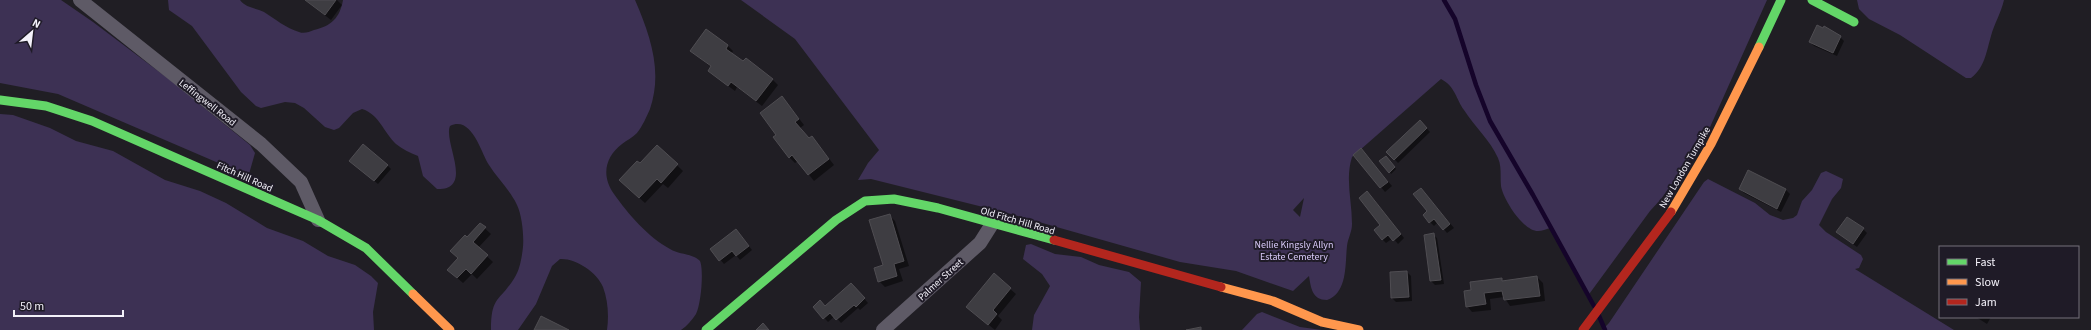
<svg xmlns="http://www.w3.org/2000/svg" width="2091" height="330" viewBox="0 0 2091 330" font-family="'Source Sans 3',sans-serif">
<rect width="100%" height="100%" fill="#201e24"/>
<path fill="#3d3154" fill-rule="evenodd" d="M 0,0 L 61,0 L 93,22 L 170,80 L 250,145 L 255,153 L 249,174 L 244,174 L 58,94 L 0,83 Z
M 168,0 L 240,0 C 246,8 256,8 264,12 C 275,19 286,28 299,32 C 304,34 309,32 314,30 C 331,26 340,18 343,0 L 635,0 C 650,35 663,71 650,109 C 647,116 642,127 637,133 C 632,138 627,140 622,144 C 605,157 601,176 614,194 C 628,214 648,237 670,249 C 680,255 692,253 700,261 C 704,270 701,305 696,314 C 692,320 687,326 681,330 L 607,330 C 609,316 608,300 603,287 C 597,272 575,258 560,259 L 552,266 L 536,304 L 518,330 L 491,330 C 491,295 500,302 515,277 C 520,269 522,256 523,247 C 524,236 522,215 517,205 C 510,190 497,178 489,165 C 481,153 472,115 450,126 C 443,142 475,190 437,189 L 423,176 L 418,156 C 410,153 402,149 396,144 C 384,133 379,114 362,109 L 353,113 L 339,128 L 334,130 L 325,127 L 304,108 L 295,103 L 285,102 L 261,108 L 256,106 L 241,92 L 192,26 L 169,10 Z
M 741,0 L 1767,0 L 1706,136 L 1661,199 L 1650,211 L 1587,297 L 1550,228 C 1546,229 1542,231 1538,231 C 1523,231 1503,199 1501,186 C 1500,176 1502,167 1498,158 C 1490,140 1475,127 1464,110 C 1456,99 1455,86 1441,79 L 1352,157 C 1345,179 1352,201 1352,224 C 1352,232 1348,238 1347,246 C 1345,263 1348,293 1327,300 C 1312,300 1311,288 1309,276 L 1293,291 L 1236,271 L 1180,262 L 1011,214 L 871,179 L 858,180 L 868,163 L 879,150 L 795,39 ZM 1304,198 L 1300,217 L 1293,210 Z
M 1857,0 L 2004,0 C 2001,13 1994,24 1991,36 C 1986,53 1985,67 1971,78 L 1966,78 L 1900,35 L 1869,19 L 1859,9 Z
M 0,114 L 13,115 L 50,128 L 76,141 L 113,151 L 165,180 L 200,191 L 226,203 L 267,228 L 303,241 L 328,256 L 355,265 L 371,276 L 378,283 L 373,312 L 374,330 L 0,330 Z
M 1826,171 L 1843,179 L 1841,188 L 1832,199 L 1819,225 L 1826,232 L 1861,255 L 1863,259 L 1859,268 L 1855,269 L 1954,330 L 1602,330 L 1609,323 L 1704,182 L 1708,179 L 1755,203 L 1770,215 L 1783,220 L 1793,218 L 1797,215 L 1802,201 L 1812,190 L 1821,173 Z
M 1031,244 L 1055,254 L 1081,257 L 1099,265 L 1129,272 L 1141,282 L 1139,317 L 1140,330 L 1032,330 L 1034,315 L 1050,286 L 1042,274 L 1023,259 L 1026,245 Z
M 1262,312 L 1300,327 L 1322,330 L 1242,330 L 1257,314 Z"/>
<path fill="#0007" d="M 305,0 L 337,0 L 342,5 L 331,20 Z
M 706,30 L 728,46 L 733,51 L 731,54 L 772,79 L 778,85 L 762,106 L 737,87 L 735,91 L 715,76 L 709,70 L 711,67 L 691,51 Z
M 1840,37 L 1844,41 L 1837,56 L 1814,46 L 1810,42 Z
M 787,103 L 804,125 L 800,128 L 809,139 L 812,137 L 817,143 L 834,165 L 814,181 L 798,161 L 795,163 L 789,157 L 777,135 Z
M 1420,121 L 1430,132 L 1398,163 L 1388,152 Z
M 657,146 L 683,171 L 668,188 L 663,184 L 645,203 L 626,186 L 640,165 Z
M 1361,149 L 1392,186 L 1385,192 L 1355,155 Z
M 1386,157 L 1396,169 L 1391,174 L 1390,172 Z
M 354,164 L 387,165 L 391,169 L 378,184 Z
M 1749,171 L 1786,190 L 1790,194 L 1781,212 L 1744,193 L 1740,189 Z
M 1421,189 L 1454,228 L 1447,233 L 1438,222 L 1434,226 L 1430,222 L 1429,211 Z
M 1371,196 L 1404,238 L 1398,244 L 1393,238 L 1386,243 L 1382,239 L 1382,225 Z
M 889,215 L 895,221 L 909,266 L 899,269 L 903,281 L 885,287 L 879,281 L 884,266 Z
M 480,224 L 491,234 L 478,248 L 493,262 L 477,279 L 472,274 L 463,283 L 455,276 L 459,259 L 467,238 Z
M 1863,229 L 1867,233 L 1857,247 L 1837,232 Z
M 736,230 L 752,250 L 740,260 L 736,255 L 724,264 L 711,249 Z
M 1433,235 L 1437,238 L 1444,284 L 1435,285 L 1431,281 L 1425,236 Z
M 1407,272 L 1411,276 L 1412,301 L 1396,302 L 1392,298 L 1391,273 Z
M 994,275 L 1016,294 L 998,316 L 1002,320 L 995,330 L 973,312 Z
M 1537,277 L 1543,283 L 1545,301 L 1510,306 L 1504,297 L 1490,299 L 1491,310 L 1472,312 L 1467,306 L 1472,291 L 1501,279 L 1504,282 Z
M 855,288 L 868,303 L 860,310 L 858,308 L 841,323 L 835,316 L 828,322 L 814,307 L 826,307 Z
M 1976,317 L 1991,317 L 1987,324 Z"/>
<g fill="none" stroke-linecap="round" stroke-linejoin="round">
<path stroke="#15042a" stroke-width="4.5" d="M 1444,0 L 1455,19 L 1476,85 L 1490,121 L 1533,195 L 1594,306
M 1599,316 L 1605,330"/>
</g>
<path fill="#3e3d42" stroke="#4f4d52" d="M 305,0 L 336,0 L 325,15 Z
M 1817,25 L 1823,28 L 1824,26 L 1841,36 L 1833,53 L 1809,42 Z
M 706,29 L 728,45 L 726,49 L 743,61 L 746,58 L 773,79 L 756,101 L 731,82 L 728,86 L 708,71 L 711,66 L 690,51 Z
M 782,96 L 799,119 L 795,122 L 809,138 L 812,136 L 829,159 L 808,175 L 792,155 L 789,158 L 773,137 L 776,135 L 760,113 Z
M 1420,120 L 1427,128 L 1394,160 L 1386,152 Z
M 363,144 L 388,165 L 374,181 L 349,161 Z
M 657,145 L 678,164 L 661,183 L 657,179 L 639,198 L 619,180 L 637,161 L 640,163 Z
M 1361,148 L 1388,182 L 1380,188 L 1353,155 Z
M 1386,156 L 1395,167 L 1389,173 L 1379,161 Z
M 1748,170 L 1786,189 L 1777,209 L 1739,189 Z
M 1421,188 L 1450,224 L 1443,230 L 1434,219 L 1429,223 L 1423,215 L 1427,211 L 1413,194 Z
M 1367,191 L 1401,234 L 1393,241 L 1388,235 L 1382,240 L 1374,230 L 1380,225 L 1359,198 Z
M 890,214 L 904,261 L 894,264 L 897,276 L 878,282 L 874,268 L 883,265 L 869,220 Z
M 1847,217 L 1864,228 L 1853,244 L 1836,232 Z
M 480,223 L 486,227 L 473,242 L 488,255 L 471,274 L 466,269 L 457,278 L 447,270 L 458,258 L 450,251 L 465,235 L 467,237 Z
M 736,229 L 749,246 L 736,256 L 732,251 L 719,261 L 710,249 Z
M 1434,233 L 1441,280 L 1430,281 L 1424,235 Z
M 1407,271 L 1409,297 L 1391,298 L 1390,272 Z
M 994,273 L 1011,288 L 993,310 L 997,314 L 988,325 L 966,307 Z
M 1537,276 L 1540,296 L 1504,300 L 1502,291 L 1484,293 L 1486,304 L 1466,307 L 1464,291 L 1471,290 L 1470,282 L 1502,278 L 1502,281 Z
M 851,283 L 865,298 L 856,307 L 854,305 L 836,320 L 830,313 L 823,319 L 813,307 L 820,300 L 825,306 Z
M 541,316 L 569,330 L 534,330 Z
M 763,323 L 769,330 L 756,330 Z
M 1201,327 L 1201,330 L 1186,330 Z"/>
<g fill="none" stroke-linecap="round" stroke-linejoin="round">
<path stroke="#5e5a66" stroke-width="14" d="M 80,0 L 261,144 L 301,182 L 318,220
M 883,330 L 980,243 L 992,224"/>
<path stroke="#63d668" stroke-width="9" d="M 1812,0 L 1854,22
M 1759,47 L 1781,0
M 0,100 L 46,106 L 92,121 L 318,220 L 366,248 L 413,294
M 706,330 L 836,220 L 865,201 L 894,199 L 938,208 L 1054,240"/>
<path stroke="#ff974d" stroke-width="9" d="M 1671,212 L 1711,144 L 1759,47
M 1221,287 L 1273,301 L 1322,322 L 1359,330
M 413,294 L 450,330"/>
<path stroke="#b3261e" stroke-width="9" d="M 1054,240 L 1221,287
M 1583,330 L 1671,212"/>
</g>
<g text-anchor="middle" stroke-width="4" stroke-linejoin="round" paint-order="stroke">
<g font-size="10" fill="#f3f1f9" stroke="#1f1b27">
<text transform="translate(208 102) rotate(38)" y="4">Leffingwell Road</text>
<text transform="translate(1684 167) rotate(-60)" y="4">New London Turnpike</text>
<text transform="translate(245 176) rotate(24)" y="4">Fitch Hill Road</text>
<text transform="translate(1018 220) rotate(16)" y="4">Old Fitch Hill Road</text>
<text transform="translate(940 279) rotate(-42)" y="4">Palmer Street</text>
</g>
<g font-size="10" fill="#d9caf9" stroke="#1f1b27">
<text x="1294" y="248">Nellie Kingsly Allyn<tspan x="1294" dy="12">Estate Cemetery</tspan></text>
</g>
</g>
<rect x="1939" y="246" width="140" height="72" fill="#1f1b27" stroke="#74717b"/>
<rect x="1947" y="259" width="20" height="6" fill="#63d668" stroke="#74717b"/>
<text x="1975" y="266" font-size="12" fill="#f3f1f9">Fast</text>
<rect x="1947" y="279" width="20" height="6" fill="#ff974d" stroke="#74717b"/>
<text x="1975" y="286" font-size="12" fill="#f3f1f9">Slow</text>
<rect x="1947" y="299" width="20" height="6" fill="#b3261e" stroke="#74717b"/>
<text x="1975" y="306" font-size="12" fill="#f3f1f9">Jam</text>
<g transform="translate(32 32) rotate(28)" stroke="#1f1b27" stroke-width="3" paint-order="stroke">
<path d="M0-3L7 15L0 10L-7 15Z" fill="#f3f1f9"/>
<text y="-6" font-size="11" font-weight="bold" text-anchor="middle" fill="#f3f1f9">N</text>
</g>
<path d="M14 310v6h109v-6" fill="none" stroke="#f3f1f9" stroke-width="2"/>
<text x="20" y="310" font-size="12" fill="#f3f1f9" stroke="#1f1b27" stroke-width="3" paint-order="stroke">50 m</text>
</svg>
